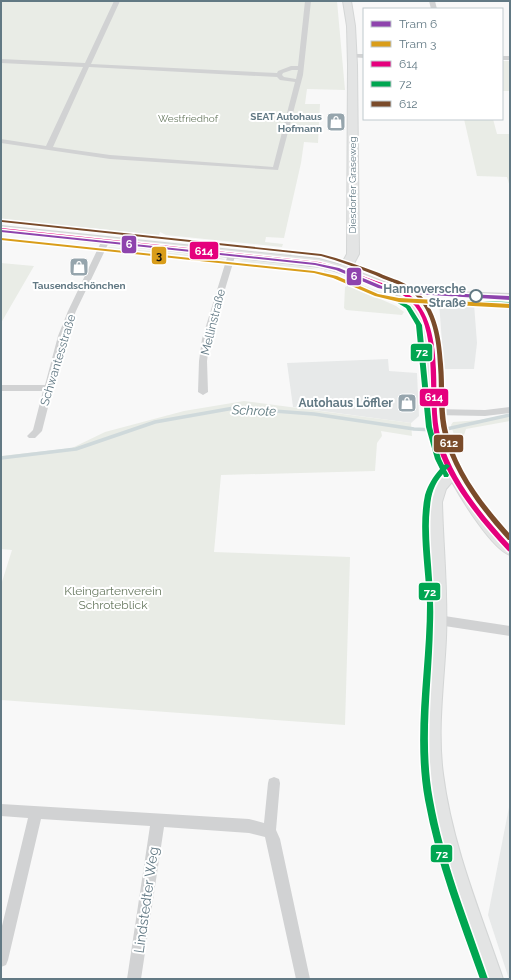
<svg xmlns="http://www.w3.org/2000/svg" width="511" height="980" viewBox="0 0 511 980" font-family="Raleway,sans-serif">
<rect width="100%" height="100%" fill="#f8f8f8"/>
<path fill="#e7e9e9" d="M 439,302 L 474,304 L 477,343 L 474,369 L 444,369 Z
M 388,359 L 389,371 L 417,373 L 419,416 L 411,423 L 293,407 L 287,363 Z
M 510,802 L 510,979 L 509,979 L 488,915 Z"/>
<path fill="#e9ece6" d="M 1,1 L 337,1 L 345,90 L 307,89 L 305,104 L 320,104 L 318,143 L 304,142 L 301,163 L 284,238 L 266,237 L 265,242 L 283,244 L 282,247 L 166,235 L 160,232 L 159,235 L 1,219 Z
M 502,61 L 510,61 L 510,91 L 502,91 Z
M 464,119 L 493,119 L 497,134 L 510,134 L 510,187 L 507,177 L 477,176 Z
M 1,221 L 107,232 L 106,234 L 1,223 Z
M 161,237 L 232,244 L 231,247 L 160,239 Z
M 236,244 L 293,250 L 291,255 L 235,247 Z
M 110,247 L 221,258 L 226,260 L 106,248 Z
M 246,260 L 307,267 L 316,269 L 310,270 L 237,261 Z
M 1,263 L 34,266 L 1,323 Z
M 324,270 L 385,294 L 409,308 L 324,272 Z
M 349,285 L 396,306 L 404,312 L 402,315 L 346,310 L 344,308 L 345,287 Z
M 244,401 L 411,423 L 412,436 L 381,431 L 382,436 L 377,443 L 375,471 L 221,475 L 214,552 L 350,557 L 345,725 L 1,700 L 1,585 L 12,550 L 1,549 L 1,456 L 72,448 L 105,432 L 184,411 Z
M 510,414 L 510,421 L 466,429 L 464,435 L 454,435 L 451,425 L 453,422 L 480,420 Z"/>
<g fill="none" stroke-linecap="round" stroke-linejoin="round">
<path stroke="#cfd9db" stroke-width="3.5" d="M 442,430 L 510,415
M 1,458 L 76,449 L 155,422 L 234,408 L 314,414 L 414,429 L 434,430"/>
<defs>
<path id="secondary" d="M 343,1 L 351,1 L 355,26 L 357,65 L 359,254 L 351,269 L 409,292 C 456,322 428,417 457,466 C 470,487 483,508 499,526 C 502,530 509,536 510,540 C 511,545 510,551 510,555 C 492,549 462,500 452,482 L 446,489 L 442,502 C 443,547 448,592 446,638 C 444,683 437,729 443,774 C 452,845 480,912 503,979 L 481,979 L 439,851 L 427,799 L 424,772 L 423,715 L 430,605 L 426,502 L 434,483 L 445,470 C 439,460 434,448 431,437 C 422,398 437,330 406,301 C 396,292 380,289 368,284 C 352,277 336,270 319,267 L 1,232 L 1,226 L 319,259 L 341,265 L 347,254 L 348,65 L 347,26 Z"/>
</defs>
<use href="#secondary" stroke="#d4d6d6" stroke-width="2"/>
<path fill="#d1d2d3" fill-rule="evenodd" d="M 114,1 L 120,1 L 91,64 L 277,73 L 278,71 L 291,66 L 298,66 L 305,1 L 311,1 L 303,75 L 278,170 L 110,159 L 1,143 L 1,139 L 46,146 L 83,67 L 1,63 L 1,59 L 85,63 ZM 89,67 L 277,77 L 280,80 L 295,82 L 273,167 L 110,155 L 53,147 ZM 292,70 L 298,70 L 296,79 L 284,77 L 282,75 L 283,73 Z
M 429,1 L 435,1 L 437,9 L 431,9 Z
M 352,54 L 364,54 L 364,58 L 350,57 L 349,56 Z
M 502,56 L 510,56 L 510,60 L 502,60 Z
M 103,238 L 109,238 L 110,240 L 76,311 L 66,336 L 42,431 L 35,438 L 29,438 L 27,436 L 33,430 L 43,391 L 1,391 L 1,385 L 45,385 L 58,336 L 68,311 Z
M 229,251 L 235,251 L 236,253 L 210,339 L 207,361 L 208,392 L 203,395 L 198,392 L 199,361 L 202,339 Z
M 393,289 L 510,293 L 510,299 L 396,293 L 393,293 Z
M 510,407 L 510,413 L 485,416 L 434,415 L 429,412 L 434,409 L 485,410 Z
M 438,615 L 510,626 L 510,636 L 438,625 L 434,623 L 432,620 L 434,617 Z
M 274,777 L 279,779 L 280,783 L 276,830 L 280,839 L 310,979 L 296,979 L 265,837 L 249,833 L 164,827 L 141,979 L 127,979 L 150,826 L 41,819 L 8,960 L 6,965 L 1,967 L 1,930 L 28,818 L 1,816 L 1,804 L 249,819 L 264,823 L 268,783 L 269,779 Z"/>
<use href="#secondary" fill="#e3e4e4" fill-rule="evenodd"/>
<defs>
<path id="bus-1" d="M 1,228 L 319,262 C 339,267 357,274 376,281 C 385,284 400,289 407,293 C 431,310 435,343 436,370 C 437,393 435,417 441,439 C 453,480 482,515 510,545 L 510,552 L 508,551 C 480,521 444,478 435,437 C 427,401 438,334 415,306 C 412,303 408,298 404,296 C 398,291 389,289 382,287 C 361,278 340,271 319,264 L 1,230 Z"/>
<path id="bus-2" d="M 393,296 L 396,298 L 510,302 L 510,306 L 401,301 L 410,306 L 422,325 L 432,427 L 441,459 L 444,465 L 447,464 L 450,466 L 446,470 L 449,475 L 448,477 L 444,477 L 443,474 C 434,484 431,494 430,507 C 428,522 429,537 430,552 C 432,577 434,601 433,625 C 432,684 422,741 433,800 C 444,862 468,920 488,979 L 480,979 C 459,920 436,861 425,800 C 413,733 427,670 427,604 C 426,570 418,528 425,495 C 428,485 433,477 440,469 L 435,459 L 426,427 L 416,325 L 406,308 L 391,299 L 391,298 Z"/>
<path id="bus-3" d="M 1,220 L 321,254 C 341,259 360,266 379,273 C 389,278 400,280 409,286 C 436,302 441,335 443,364 C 445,385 443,407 447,428 C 455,468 483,504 510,534 L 510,540 L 508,540 C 481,510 454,475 443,435 C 437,412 440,389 438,366 C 437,338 432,304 406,288 C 396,283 385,280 375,275 C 357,268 339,261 321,256 L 2,222 L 1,222 Z"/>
</defs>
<use href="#bus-1" stroke="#fff" stroke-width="3"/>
<use href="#bus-2" stroke="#fff" stroke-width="3"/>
<use href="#bus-3" stroke="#fff" stroke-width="3"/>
<use href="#bus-1" fill="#e5007d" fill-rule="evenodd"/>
<use href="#bus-2" fill="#00a651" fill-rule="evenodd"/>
<use href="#bus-3" fill="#7a4b2a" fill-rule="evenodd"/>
<defs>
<path id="tram-1" d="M 1,230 L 315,263 L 339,268 L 382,286 L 400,291 L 510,296 L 510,300 L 400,293 L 378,288 L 336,270 L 315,265 L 1,232 Z"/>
<path id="tram-2" d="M 1,238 L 314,271 L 337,276 L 378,294 L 399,298 L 510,304 L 510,308 L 399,302 L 375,296 L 333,278 L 314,273 L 1,240 Z"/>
</defs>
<use href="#tram-1" stroke="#fff" stroke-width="3"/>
<use href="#tram-2" stroke="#fff" stroke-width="3"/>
<use href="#tram-1" fill="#8e44ad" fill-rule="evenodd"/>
<use href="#tram-2" fill="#d99d1a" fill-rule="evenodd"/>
</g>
<defs>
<symbol id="shop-square" viewBox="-11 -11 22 22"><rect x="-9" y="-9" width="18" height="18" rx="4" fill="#96a5ad" stroke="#fff"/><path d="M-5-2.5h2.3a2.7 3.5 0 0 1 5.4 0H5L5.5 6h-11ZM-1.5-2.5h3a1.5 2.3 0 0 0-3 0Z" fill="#fff"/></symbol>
</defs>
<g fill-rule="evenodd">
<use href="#shop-square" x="325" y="111" width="22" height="22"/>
<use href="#shop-square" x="68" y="256" width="22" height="22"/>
<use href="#shop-square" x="396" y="392" width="22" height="22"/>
</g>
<circle fill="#fff" stroke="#627984" stroke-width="2" cx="476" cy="296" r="6"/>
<g text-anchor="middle" stroke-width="4" stroke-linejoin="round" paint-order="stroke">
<g font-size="10" font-weight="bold" fill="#627984" stroke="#fff" text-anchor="end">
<text x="322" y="120">SEAT Autohaus<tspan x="322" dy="12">Hofmann</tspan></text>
<text x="79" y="289" text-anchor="middle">Tausendschönchen</text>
</g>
<g font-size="10" fill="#697a61" stroke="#fff">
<text x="188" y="122">Westfriedhof</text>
</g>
<g font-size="10" fill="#627984" stroke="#fff">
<text transform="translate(352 185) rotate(-90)" y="4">Diesdorfer Graseweg</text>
</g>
<g font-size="12" font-weight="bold" fill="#627984" stroke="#fff" text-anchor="end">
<text x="466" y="293">Hannoversche<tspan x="466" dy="14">Straße</tspan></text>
</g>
<g font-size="12" fill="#627984" stroke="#fff">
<text transform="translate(213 322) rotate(-76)" y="4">Mellinstraße</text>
<text transform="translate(58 360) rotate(-73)" y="4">Schwantesstraße</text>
</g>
<g font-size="12" font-weight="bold" fill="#627984" stroke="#fff" text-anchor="end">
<text x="393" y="407">Autohaus Löffler</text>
</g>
<g font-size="12" fill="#697a61" stroke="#fff">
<text x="113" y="595">Kleingartenverein<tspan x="113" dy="14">Schroteblick</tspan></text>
</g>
<g font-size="13" font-style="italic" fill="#5d787e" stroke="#fff">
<text transform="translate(254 410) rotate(2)" y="5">Schrote</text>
</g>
<g font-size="14" fill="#627984" stroke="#fff">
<text transform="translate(146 900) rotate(-82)" y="5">Lindstedter Weg</text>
</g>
</g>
<g stroke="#fff" stroke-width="1.5">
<rect x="121" y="235" width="16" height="19" rx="4" fill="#8e44ad"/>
<rect x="189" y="241" width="30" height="19" rx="4" fill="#e5007d"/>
<rect x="151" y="246" width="16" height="19" rx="4" fill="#d99d1a"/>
<rect x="346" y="267" width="16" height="19" rx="4" fill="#8e44ad"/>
<rect x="410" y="343" width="23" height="19" rx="4" fill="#00a651"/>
<rect x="419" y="388" width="30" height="19" rx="4" fill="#e5007d"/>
<rect x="433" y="434" width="31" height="19" rx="4" fill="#7a4b2a"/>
<rect x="418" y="582" width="23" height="19" rx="4" fill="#00a651"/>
<rect x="430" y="844" width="23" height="19" rx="4" fill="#00a651"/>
</g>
<g font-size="11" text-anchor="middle" font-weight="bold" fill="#fff">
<text x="129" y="248">6</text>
<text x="204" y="255">614</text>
<text x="354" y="280">6</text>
<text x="422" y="356">72</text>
<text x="434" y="401">614</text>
<text x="449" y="447">612</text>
<text x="430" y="596">72</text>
<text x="442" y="858">72</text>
</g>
<g font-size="11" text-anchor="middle" font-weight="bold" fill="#111">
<text x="159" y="260">3</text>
</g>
<rect width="511" height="980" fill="none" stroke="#627984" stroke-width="4"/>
<rect x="363" y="8" width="140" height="112" fill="#ffffff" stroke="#c0c9ce"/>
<rect x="371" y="21" width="20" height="6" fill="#8e44ad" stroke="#c0c9ce"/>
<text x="399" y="28" font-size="12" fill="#627984">Tram 6</text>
<rect x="371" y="41" width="20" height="6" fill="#d99d1a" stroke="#c0c9ce"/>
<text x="399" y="48" font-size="12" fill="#627984">Tram 3</text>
<rect x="371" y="61" width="20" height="6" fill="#e5007d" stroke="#c0c9ce"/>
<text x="399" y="68" font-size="12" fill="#627984">614</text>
<rect x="371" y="81" width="20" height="6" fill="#00a651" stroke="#c0c9ce"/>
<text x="399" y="88" font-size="12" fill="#627984">72</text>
<rect x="371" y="101" width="20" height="6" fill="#7a4b2a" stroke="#c0c9ce"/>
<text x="399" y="108" font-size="12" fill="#627984">612</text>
</svg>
